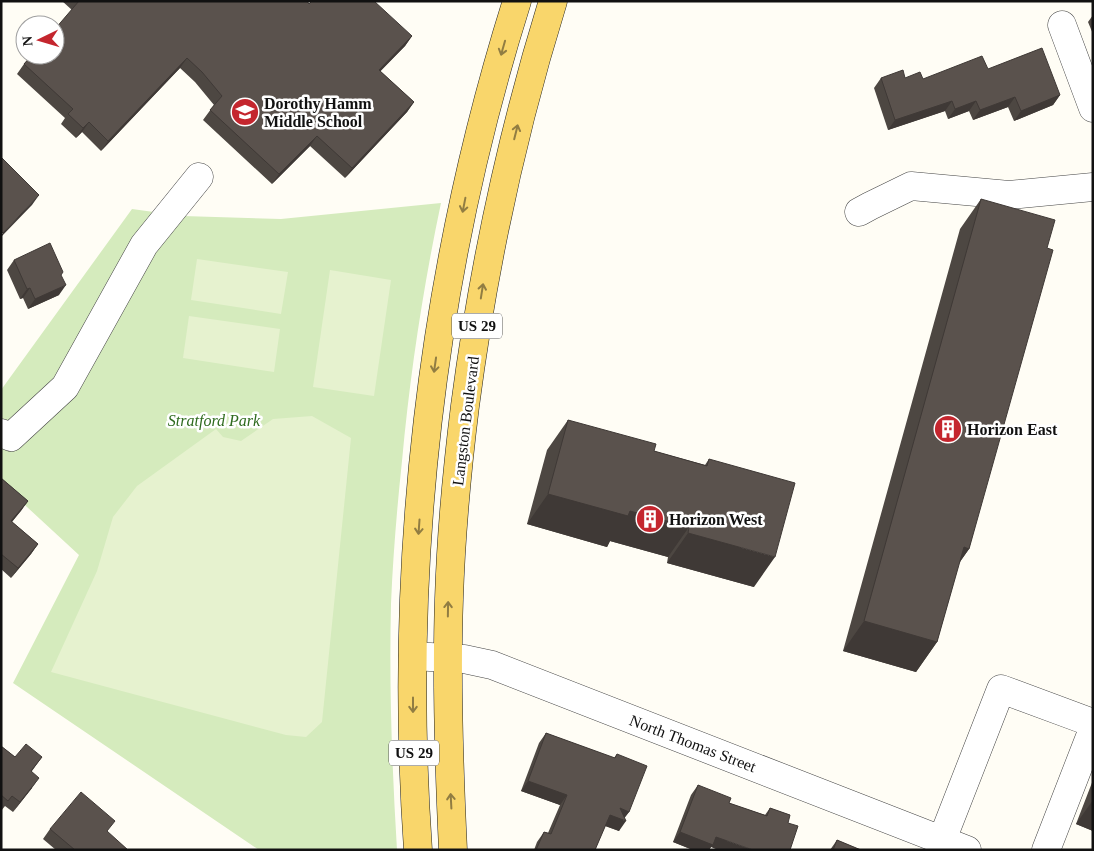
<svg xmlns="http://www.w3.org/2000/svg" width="1094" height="851" viewBox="0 0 1094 851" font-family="Georgia,serif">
<rect width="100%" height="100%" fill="#fffdf5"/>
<path fill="#d5ebbd" d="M 441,203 C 423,288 410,374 402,461 C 397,508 393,556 391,604 C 389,686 392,768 397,850 L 259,850 L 13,683 L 79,555 L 1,483 L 1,390 L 132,209 L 183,216 L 281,219 Z"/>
<path fill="#e6f2cf" d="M 197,259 L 288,272 L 281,314 L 191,300 Z
M 330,270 L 391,280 L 374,396 L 313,387 Z
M 189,316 L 280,329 L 274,372 L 183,358 Z
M 312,416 L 351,438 L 322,722 L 306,737 L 286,735 L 51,672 L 97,571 L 113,517 L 137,486 L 216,429 L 223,437 L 241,441 L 273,419 Z"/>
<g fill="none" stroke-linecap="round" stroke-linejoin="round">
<defs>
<path id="minor" d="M 1062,25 L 1093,108
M 859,212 L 870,206 L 911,186 L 1009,195 L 1093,187
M 1,433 L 11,437 L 65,387 L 144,245 L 199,177
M 413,656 L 464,659 L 492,665 L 967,850
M 942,840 L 1001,689 L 1093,723
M 1046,850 L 1093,729"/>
<path id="major" d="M 418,850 C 398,565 431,274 517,1
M 453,850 C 449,766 446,683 449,599 C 451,535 457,470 465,406 C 483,269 512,133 553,1"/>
</defs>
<use href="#minor" stroke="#444" stroke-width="29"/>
<use href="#major" stroke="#222" stroke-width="29"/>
<use href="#minor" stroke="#fff" stroke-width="28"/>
<use href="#major" stroke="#f9d66b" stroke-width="28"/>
</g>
<path fill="#4d4742" d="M 62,1 L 307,1 L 309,4 L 412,36 L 405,46 L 380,71 L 414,102 L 407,112 L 345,178 L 310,146 L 272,184 L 203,120 L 214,105 L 195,82 L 180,68 L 101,151 L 82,132 L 76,138 L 61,124 L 65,118 L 17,74 L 24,64 L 72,10 Z
M 1093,15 L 1093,34 L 1088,22 Z
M 988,69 L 1060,95 L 1053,105 L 1014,121 L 1008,107 L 973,120 L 969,111 L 948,119 L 945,111 L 888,130 L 874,88 L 881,78 L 905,78 L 923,79 Z
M 981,199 L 1047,248 L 969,549 L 959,563 L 937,642 L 916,672 L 843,651 L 960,229 Z
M 14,260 L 61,275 L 59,295 L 28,309 L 23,298 L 20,299 L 7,270 Z
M 568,420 L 654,451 L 705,465 L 709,459 L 754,587 L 667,563 L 668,557 L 610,541 L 607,547 L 527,524 L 547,450 Z
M 1,478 L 28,501 L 12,522 L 38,544 L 31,554 L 11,578 L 1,569 Z
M 546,733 L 614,758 L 617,754 L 629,812 L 624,818 L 619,831 L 605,826 L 595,850 L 534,850 L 537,842 L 544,832 L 548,833 L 560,805 L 521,791 L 539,743 Z
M 1,746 L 15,757 L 42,757 L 32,771 L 32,788 L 13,812 L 5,806 L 1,811 Z
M 1093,780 L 1093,831 L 1076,824 Z
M 698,785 L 729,803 L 765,815 L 770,808 L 790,815 L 711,847 L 709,850 L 693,850 L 673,842 L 691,795 Z
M 50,829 L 107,832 L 128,850 L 56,850 L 43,839 Z
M 837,840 L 861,850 L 830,850 Z"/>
<path fill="#3f3936" d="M 412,36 L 405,46 L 372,80 L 379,70 Z
M 187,58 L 180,68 L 101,151 L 108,141 Z
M 1060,95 L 1053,105 L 1014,121 L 1021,111 Z
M 1015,97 L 1008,107 L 973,120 L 980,110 Z
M 952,101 L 945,111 L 888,130 L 895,120 Z
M 976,101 L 969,111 L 948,119 L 955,109 Z
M 414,102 L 407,112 L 345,178 L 352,168 Z
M 89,122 L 82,132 L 76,138 L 83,128 Z
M 317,136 L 310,146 L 272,184 L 279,174 Z
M 39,195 L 32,205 L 1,237 L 1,235 L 3,233 Z
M 66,285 L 59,295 L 28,309 L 35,299 Z
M 30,288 L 23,298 L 20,299 L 27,289 Z
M 548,494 L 630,511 L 689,527 L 668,557 L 610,541 L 607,547 L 527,524 Z
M 28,501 L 21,511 L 4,531 L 11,521 Z
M 688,533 L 775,557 L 754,587 L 667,563 Z
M 38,544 L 31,554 L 11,578 L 18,568 Z
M 964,547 L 969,549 L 948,579 Z
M 864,621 L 937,642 L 916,672 L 843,651 Z
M 39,778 L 32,788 L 13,812 L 20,802 Z
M 528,781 L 567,795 L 560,805 L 521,791 Z
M 1093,800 L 1093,831 L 1076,824 Z
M 620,808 L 629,812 L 623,820 L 626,821 L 619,831 L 603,825 L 610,815 Z
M 680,832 L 716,837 L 753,850 L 718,850 L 711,847 L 709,850 L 693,850 L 673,842 Z"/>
<path fill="#5a524d" stroke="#3f3936" d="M 79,1 L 307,1 L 309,4 L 312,1 L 374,1 L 412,36 L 379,70 L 414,102 L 352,168 L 317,136 L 279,174 L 210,110 L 222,96 L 202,72 L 187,58 L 108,141 L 89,122 L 83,128 L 68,114 L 73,109 L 24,64 L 32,55 L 55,55 L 55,29 Z
M 1042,48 L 1060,95 L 1021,111 L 1015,97 L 980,110 L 976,101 L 955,109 L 952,101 L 895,120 L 881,78 L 903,70 L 905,78 L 920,72 L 923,79 L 982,56 L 988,69 Z
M 1,157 L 39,195 L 3,233 L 1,231 Z
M 981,199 L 1055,220 L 1047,248 L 1053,250 L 969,549 L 964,547 L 937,642 L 864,621 Z
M 50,243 L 63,272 L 61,275 L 66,285 L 35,299 L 30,288 L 27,289 L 14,260 Z
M 568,420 L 656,444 L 654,451 L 707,466 L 709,459 L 795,483 L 775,557 L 688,533 L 689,527 L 630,511 L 628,516 L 548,494 Z
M 1,478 L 28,501 L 11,521 L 38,544 L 18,568 L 1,554 Z
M 546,733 L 615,758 L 617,754 L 647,766 L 629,812 L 620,808 L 626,821 L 610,815 L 595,850 L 536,850 L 544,832 L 551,834 L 567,795 L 528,781 Z
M 26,744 L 42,757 L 31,771 L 39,778 L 20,802 L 12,796 L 8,801 L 1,795 L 1,746 L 15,757 Z
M 698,785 L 731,798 L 729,803 L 767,816 L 770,808 L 790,815 L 788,823 L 798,826 L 790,850 L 753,850 L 716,837 L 713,845 L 680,832 Z
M 81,792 L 115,821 L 107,831 L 128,850 L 75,850 L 50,829 Z
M 837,840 L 861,850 L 833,850 Z"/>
<defs><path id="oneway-shaft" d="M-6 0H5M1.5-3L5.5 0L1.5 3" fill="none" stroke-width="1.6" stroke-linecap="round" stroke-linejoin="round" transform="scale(1.25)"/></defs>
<g stroke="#917d42">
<use href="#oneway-shaft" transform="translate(503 48) rotate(106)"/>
<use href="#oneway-shaft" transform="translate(516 132) rotate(-76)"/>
<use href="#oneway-shaft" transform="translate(464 205) rotate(101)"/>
<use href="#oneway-shaft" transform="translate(482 291) rotate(-81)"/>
<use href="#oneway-shaft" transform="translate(435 365) rotate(98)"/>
<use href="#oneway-shaft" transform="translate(419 527) rotate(94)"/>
<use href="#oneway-shaft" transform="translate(448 609) rotate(-89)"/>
<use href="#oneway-shaft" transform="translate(413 705) rotate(90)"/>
<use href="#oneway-shaft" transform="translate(451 801) rotate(-93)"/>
</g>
<defs>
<symbol id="school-disc" viewBox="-11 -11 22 22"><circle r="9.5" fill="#c4262e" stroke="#fff"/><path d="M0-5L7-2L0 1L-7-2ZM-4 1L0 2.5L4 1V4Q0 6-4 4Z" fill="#fff"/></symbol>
<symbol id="building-disc" viewBox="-11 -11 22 22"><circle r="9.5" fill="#c4262e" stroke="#fff"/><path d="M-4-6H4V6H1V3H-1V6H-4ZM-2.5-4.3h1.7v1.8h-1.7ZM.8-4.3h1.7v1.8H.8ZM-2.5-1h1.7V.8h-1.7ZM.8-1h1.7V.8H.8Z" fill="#fff"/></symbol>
</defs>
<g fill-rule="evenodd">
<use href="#school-disc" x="229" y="96" width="32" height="32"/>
<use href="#building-disc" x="932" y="413" width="32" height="32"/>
<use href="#building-disc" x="634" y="503" width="32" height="32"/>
</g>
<g text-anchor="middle" stroke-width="5" stroke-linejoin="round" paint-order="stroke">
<g fill="#fff" stroke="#585858" stroke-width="1">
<rect x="452" y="313.5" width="50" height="25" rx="4"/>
<rect x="389" y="740.5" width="50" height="25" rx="4"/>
</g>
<g font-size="15" font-weight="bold" fill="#111">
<text x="477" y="331">US 29</text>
<text x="414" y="758">US 29</text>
</g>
<g font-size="16" font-weight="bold" fill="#111" stroke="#fff" text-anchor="start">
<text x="264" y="109">Dorothy Hamm<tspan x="264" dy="18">Middle School</tspan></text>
<text x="967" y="435">Horizon East</text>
<text x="669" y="525">Horizon West</text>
</g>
<g font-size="16" font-style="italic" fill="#2f6b1f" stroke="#fff">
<text x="214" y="426">Stratford Park</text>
</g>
<g font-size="16" fill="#111" stroke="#fff">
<text transform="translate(465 421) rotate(-83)" y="6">Langston Boulevard</text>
<text transform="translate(693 743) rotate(21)" y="6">North Thomas Street</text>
</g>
</g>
<rect width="1094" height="851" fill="none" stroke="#111111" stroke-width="5"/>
<g transform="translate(40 40) rotate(265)"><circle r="24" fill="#ffffff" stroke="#a0a0a0"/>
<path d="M0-4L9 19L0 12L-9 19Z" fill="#c4262e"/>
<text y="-8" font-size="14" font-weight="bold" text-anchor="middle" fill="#111111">N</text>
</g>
</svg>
